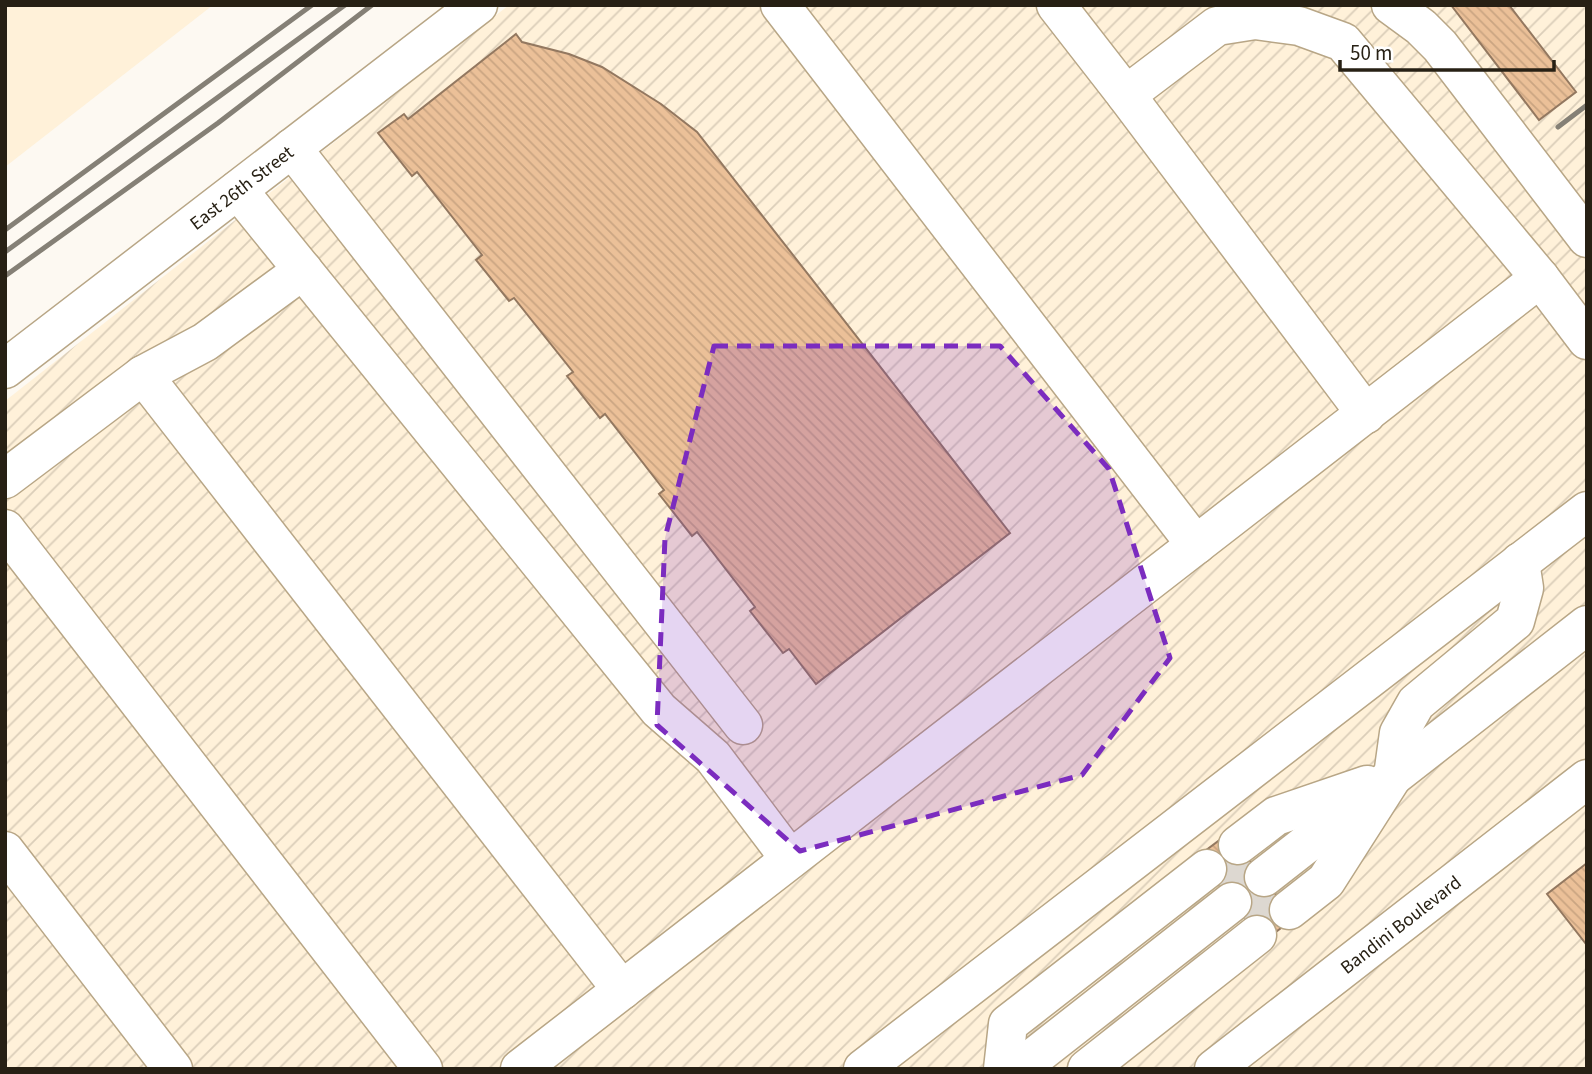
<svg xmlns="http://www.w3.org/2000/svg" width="1592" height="1074" viewBox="0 0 1592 1074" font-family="'Source Sans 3',sans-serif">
<defs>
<pattern id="industrial-furrows" width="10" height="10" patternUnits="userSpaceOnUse" patternTransform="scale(1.75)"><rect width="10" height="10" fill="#fff1d9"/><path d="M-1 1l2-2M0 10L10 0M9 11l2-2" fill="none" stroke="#dbceb9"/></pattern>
<pattern id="building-back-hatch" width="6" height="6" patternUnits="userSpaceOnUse" patternTransform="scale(1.75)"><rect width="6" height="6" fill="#ebc098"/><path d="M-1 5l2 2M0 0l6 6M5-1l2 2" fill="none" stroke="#caa582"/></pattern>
</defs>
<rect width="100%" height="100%" fill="#fdf9f2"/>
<path fill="#fff1d9" d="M 5,5 L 213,5 L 5,167 Z"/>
<path fill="url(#industrial-furrows)" d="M 509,5 L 1587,5 L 1587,1069 L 5,1069 L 5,401 Z"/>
<path fill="url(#building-back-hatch)" stroke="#937860" stroke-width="2" d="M 1451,5 L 1509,5 L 1576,92 L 1539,120 Z
M 516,34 L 522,42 L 569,54 L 602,67 L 661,104 L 697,132 L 1010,533 L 816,684 L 789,649 L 783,653 L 750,611 L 755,607 L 697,532 L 692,536 L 659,494 L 664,490 L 605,414 L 600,418 L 567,376 L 573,372 L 514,298 L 509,301 L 476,260 L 482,255 L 417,172 L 412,176 L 378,133 L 404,114 L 408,119 Z
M 1229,833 L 1294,918 L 1263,942 L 1197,857 Z
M 1587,863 L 1587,943 L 1586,944 L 1547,894 Z"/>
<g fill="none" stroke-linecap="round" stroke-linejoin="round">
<path stroke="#ddd8d1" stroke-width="38" stroke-dasharray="38 19" stroke-linecap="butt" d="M 1219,885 L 1251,861
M 1244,918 L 1276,894"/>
<defs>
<g id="minor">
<path d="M 780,5 L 1196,545"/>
<path d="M 1056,5 L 1126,95 L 1217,26 L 1255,20 L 1299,26 L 1343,42 L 1540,278 L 1587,340"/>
<path d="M 1391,5 L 1421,27 L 1440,46 L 1587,238"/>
<path d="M 1126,95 L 1366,414"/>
<path d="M 292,148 L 743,725"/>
<path d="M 238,190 L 659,710 L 713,757 L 790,859"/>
<path id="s1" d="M 5,369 L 478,5"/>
<path d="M 143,375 L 622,990"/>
<path d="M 5,479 L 143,375 L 205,342 L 303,270"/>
<path d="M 5,529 L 423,1069"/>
<path d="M 1238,845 L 1276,816 L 1367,785"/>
<path d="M 5,851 L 173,1069"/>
<path d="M 1264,877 L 1587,625"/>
<path d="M 1289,910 L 1326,881 L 1393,776 L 1399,733 L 1416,703 L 1515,621 L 1524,588 L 1520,562"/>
<path d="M 520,1069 L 1540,278"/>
<path d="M 863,1069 L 1587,511"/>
<path d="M 1003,1069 L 1008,1024 L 1207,869"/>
<path d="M 1019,1069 L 1232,902"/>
<path d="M 1087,1069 L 1257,935"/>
</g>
<g id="major">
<path id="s2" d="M 1214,1069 L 1587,779"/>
</g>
</defs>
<use href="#minor" stroke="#b8a686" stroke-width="41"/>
<use href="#major" stroke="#b8a686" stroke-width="41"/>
<use href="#minor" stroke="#fff" stroke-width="38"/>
<use href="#major" stroke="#fff" stroke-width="38"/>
<path stroke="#858076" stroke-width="5" d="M 1558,127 L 1587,105
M 5,230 L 312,5
M 5,252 L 345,5
M 5,276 L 218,123 L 372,5"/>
</g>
<path fill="#7b2cbf" fill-opacity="0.2" stroke="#7b2cbf" stroke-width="5" stroke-dasharray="14 9" stroke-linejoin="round" d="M 714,346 L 1000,346 L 1109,469 L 1170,658 L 1082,775 L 800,851 L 657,725 L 665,538 Z"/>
<g text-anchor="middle" stroke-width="5" stroke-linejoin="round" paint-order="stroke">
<g font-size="19" fill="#272014" stroke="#fff">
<text dy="7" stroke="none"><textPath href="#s1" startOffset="298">East 26th Street</textPath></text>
<text dy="7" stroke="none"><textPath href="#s2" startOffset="236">Bandini Boulevard</textPath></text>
</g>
</g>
<rect width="1592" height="1074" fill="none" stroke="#272014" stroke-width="14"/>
<path d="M1340 60v10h214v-10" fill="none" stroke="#272014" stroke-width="3.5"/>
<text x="1350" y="60" font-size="21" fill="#272014" stroke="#ffffff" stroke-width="5" paint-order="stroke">50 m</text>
</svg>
